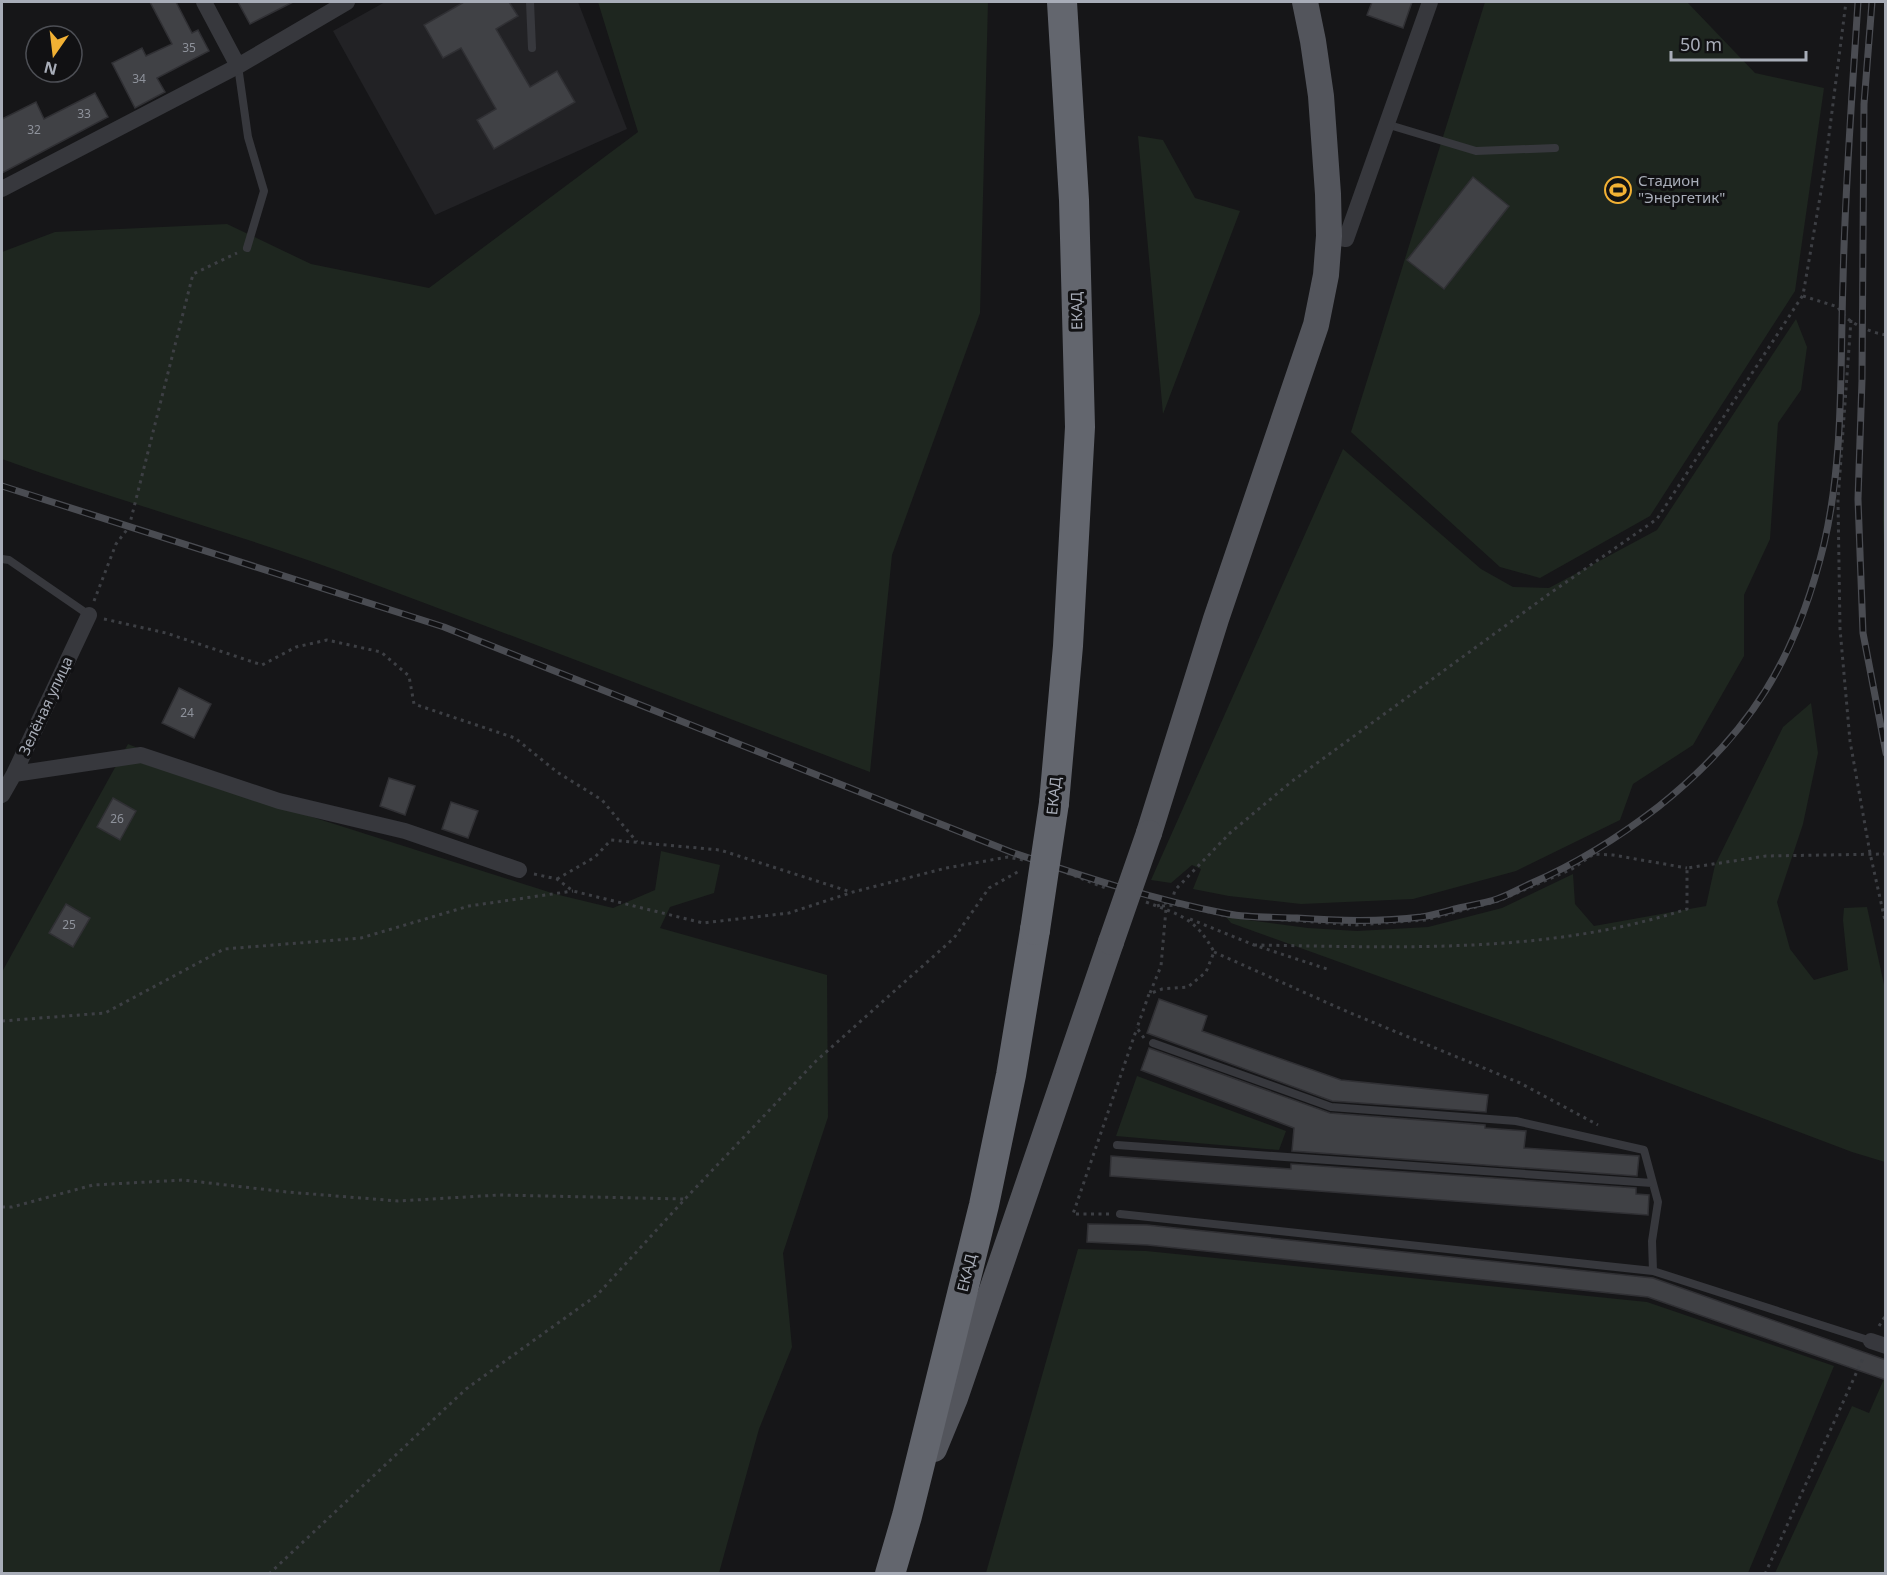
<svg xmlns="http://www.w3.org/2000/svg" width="1887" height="1575" viewBox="0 0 1887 1575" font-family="'Noto Sans',sans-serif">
<rect width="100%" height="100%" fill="#161618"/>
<path fill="#222225" d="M 385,2 L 578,2 L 627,129 L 435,215 L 333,31 Z"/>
<path fill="#1e261f" d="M 598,2 L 988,2 L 980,313 L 892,555 L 870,772 C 692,705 515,636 336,570 C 225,530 112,499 2,459 L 2,252 L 55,232 L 227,224 L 311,264 L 429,288 L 638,132 Z
M 1485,2 L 1687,2 L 1755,73 L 1824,88 L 1795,291 L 1650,516 L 1540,578 L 1500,567 L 1351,432 Z
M 1138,136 L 1163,140 L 1195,198 L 1240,211 L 1163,414 Z
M 1796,319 L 1807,347 L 1801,390 L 1778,423 L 1770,539 L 1744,595 L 1744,656 L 1693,745 L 1633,784 L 1620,820 L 1516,871 L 1413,899 L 1301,904 L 1229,896 L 1193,889 L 1201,869 L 1192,865 L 1171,883 L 1151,880 L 1343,449 L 1481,569 L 1513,587 L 1549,588 L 1657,530 Z
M 1884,377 L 1885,377 L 1885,571 L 1883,521 Z
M 1811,703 L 1818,753 L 1803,824 L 1777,902 L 1790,949 L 1814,980 L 1848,970 L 1843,920 L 1844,908 L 1867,907 L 1885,989 L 1885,1162 L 1852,1152 L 1550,1038 L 1231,923 L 1226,917 L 1308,928 L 1357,931 L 1428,927 L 1502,908 L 1573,874 L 1575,904 L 1594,926 L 1706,906 L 1715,865 L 1783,727 Z
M 128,744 L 287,809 L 555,894 L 613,908 L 655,890 L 661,851 L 720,865 L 714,893 L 670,907 L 660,928 L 827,975 L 828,1117 L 783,1253 L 792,1347 L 759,1429 L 719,1573 L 2,1574 L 2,972 Z
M 1137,1076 L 1286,1131 L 1279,1150 L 1116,1136 Z
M 1078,1249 L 1146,1251 L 1647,1302 L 1834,1366 L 1748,1573 L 986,1573 Z
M 1884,1379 L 1886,1380 L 1885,1573 L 1775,1573 L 1852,1406 L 1869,1413 Z"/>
<path fill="#404145" stroke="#303034" stroke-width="1.5" d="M 150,2 L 176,2 L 192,33 L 198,30 L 209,51 L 157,78 L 165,92 L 135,108 L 112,63 L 142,48 L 146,56 L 172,44 Z
M 238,2 L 293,2 L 250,24 Z
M 464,2 L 509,2 L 518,16 L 496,29 L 530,87 L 557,71 L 575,102 L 494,149 L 477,120 L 496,109 L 461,48 L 443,58 L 424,25 Z
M 1372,2 L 1412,2 L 1403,28 L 1367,15 Z
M 95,93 L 108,117 L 2,173 L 2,119 L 36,102 L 44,119 Z
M 1473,177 L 1509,206 L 1444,289 L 1407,260 Z
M 179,688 L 211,704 L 194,738 L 162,723 Z
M 389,778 L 415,786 L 405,815 L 380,806 Z
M 113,798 L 136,811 L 120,840 L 97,827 Z
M 451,802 L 478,811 L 468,838 L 442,829 Z
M 66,904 L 90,918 L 73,947 L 49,933 Z
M 1159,999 L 1207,1016 L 1202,1031 L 1341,1080 L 1488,1095 L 1486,1112 L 1332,1101 L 1147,1033 Z
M 1149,1048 L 1330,1113 L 1485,1125 L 1485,1128 L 1526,1131 L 1524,1148 L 1639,1156 L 1637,1176 L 1292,1151 L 1294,1128 L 1141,1070 Z
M 1111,1156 L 1291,1169 L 1291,1164 L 1636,1188 L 1636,1194 L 1649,1195 L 1648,1215 L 1110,1176 Z
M 1088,1224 L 1147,1225 L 1653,1278 L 1886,1360 L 1886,1380 L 1648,1297 L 1148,1245 L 1087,1242 Z"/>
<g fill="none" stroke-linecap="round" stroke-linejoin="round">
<path stroke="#3d3f44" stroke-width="3" stroke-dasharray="3 4.5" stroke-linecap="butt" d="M 1803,296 L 1838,307 C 1845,322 1869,332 1886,335
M 1851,320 L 1838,500 L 1840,629 L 1850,741 L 1870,853 L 1886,925
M 94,601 L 116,544 L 129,527 L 193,274 L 237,253
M 104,619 L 166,633 L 262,665 L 296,647 L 327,640 L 381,652 L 409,676 L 414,704 L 515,738 L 557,772 L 602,800 L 637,842
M 1067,873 L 1108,889
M 534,874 L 557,879 L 573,891 L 703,923 L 789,913 L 853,892 L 946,868 L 1008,857 L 1023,860
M 557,879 L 595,857 L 611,840 L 720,850 L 851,892
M 1157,906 L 1172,901 L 1175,890 L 1230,833 L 1291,782 L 1549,594 L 1657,519 L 1803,295 L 1824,174 L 1846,2
M 1162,906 L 1177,905 L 1227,916 L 1356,925 L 1425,920 L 1499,901 L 1572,869 L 1594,854 L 1613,855 L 1687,868
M 1190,919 L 1254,945 L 1327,969
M 1254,945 C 1398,947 1547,955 1687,909 L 1687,868 L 1766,856 L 1886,854
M 1214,952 L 1348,1012 L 1520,1083 L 1598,1125
M 1150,993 L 1161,966 L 1166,909
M 2,1021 L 105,1013 L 224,949 L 361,938 L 469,906 L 573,891
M 1144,1038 L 1137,1028 L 1149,994 L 1162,989 L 1188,987 L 1206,972 L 1214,952 C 1196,918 1180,915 1146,902
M 2,1207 L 12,1207 L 93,1185 L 183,1180 L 287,1192 L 398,1201 L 499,1195 L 685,1199
M 1109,1214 L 1073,1214 L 1137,1028
M 1879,1326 L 1886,1315
M 269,1574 L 466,1389 L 597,1295 L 685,1199 L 816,1061 L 954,938 L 989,888 L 1021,870
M 1765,1574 L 1864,1356"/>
<path stroke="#37383d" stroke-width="8" d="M 530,2 L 532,48
M 238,66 L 248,137 L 264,191 L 247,248
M 1386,124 L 1476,151 L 1555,148
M 2,559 L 9,560 L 89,615
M 1153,1043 L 1331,1107 L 1516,1121 L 1644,1150 L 1658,1202 L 1652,1241 L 1653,1271 L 1871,1341
M 1117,1145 L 1652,1183
M 1120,1214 L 1653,1271"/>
<path stroke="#37383d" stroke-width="16" d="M 204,2 L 238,66
M 2,189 L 238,66 L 347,2
M 1329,236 L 1346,239 L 1430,2
M 14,774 L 141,755 L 279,801 L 405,831 L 519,870
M 2,795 L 14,774 L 89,615
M 1871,1341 L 1886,1346"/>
<path stroke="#53555c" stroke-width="26" d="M 1149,833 L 1216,619 L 1316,325 L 1326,275 L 1329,236 L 1328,194 L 1321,96 L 1313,41 L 1305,2
M 934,1449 L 955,1398 L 1111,942"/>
<path stroke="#63666e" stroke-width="30" d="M 1054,803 L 1068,646 L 1080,427 L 1074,200 L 1062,2
M 890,1574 L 907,1516 L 984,1205 L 1011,1075 L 1035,930"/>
<defs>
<path id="rail" d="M 1872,2 L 1864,104 L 1862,380 L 1858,499 L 1863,633 L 1886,753
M 2,486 L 444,627 L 1011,852 C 1082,876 1154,900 1228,914 C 1250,918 1275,917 1297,918 C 1339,921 1380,922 1421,917 C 1434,915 1447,911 1459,908 C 1472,905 1485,903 1497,899 C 1509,895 1521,888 1532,883 C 1578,863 1619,837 1658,807 C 1751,733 1796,659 1824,544 C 1844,458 1840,368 1843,281 C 1845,187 1852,95 1858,2"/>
</defs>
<use href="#rail" stroke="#4a4c52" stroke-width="7"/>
<use href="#rail" stroke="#111113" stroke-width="4.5" stroke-dasharray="14" stroke-linecap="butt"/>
<path stroke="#53555c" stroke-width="26" d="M 1111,942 L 1149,833"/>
<path stroke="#63666e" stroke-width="30" d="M 1035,930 L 1054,803"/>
</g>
<defs>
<symbol id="stadium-ring" viewBox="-11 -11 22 22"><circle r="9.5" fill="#111113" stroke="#f2b134" stroke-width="1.5"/><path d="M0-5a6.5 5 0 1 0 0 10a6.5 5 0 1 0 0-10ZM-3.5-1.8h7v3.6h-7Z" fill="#f2b134"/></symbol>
</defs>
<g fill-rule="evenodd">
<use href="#stadium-ring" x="1603" y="175" width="30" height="30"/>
</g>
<g text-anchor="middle" stroke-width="6" stroke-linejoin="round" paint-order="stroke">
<g font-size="12" fill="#8e929b">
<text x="189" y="52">35</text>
<text x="139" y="83">34</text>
<text x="84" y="118">33</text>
<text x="34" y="134">32</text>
<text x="187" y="717">24</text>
<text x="117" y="823">26</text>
<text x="69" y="929">25</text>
</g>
<g font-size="15" fill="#a8adb8" stroke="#111113" text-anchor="start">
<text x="1638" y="186">Стадион<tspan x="1638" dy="17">"Энергетик"</tspan></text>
</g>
<g font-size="15" fill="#a8adb8" stroke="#111113">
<text transform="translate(1077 311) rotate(-91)" y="5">ЕКАД</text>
<text transform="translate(46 706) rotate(-65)" y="5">Зелёная улица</text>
<text transform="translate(1054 796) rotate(-84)" y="5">ЕКАД</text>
<text transform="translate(967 1273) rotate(-76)" y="5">ЕКАД</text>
</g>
</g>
<rect width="1887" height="1575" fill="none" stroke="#a8adb8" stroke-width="6"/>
<g transform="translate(54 54) rotate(194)"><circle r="28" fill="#111113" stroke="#4d4f55" stroke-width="1.5"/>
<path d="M0-4.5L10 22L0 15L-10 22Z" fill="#f2b134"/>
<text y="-9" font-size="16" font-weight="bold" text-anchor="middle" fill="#a8adb8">N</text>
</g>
<path d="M1671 51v9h135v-9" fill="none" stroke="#a8adb8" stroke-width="3"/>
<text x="1680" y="51" font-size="18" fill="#a8adb8" stroke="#111113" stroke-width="4.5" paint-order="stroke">50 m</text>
</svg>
